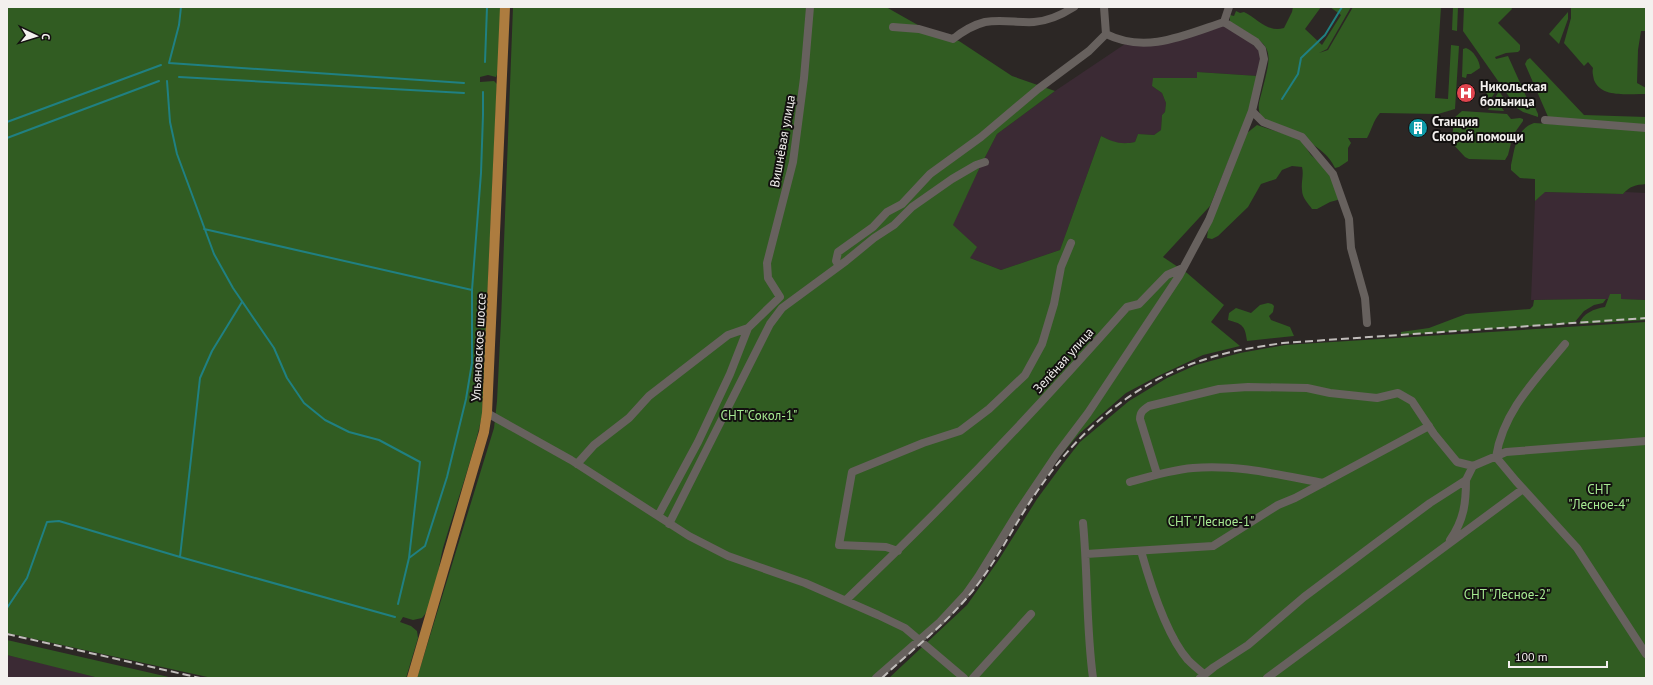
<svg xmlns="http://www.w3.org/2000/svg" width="1653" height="685" viewBox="0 0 1653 685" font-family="'PT Sans',sans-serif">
<rect width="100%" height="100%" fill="#2c2725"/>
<path fill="#3b2a34" d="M 1223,25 L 1246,39 L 1260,51 L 1262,61 L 1258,76 L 1197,72 L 1197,78 L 1152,86 L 1162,93 L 1166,103 L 1165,112 L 1162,115 L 1161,130 L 1154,135 L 1138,134 L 1135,142 L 1124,144 L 1113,142 L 1101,136 L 1060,250 L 1001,270 L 970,258 L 952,225 L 980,167 L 997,134 L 1055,91 L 1125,44 L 1132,45 Z
M 1544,192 L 1623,194 L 1625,192 L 1646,193 L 1646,300 L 1621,299 L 1621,294 L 1611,294 L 1609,299 L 1531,300 L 1535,201 Z
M 7,655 L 54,666 L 99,678 L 7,678 Z"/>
<path fill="#315c22" d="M 7,7 L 501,7 L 498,72 L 496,77 L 488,75 L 480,77 L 480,82 L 494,81 L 497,84 L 482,416 C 472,461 456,504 443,548 C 438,567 435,605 422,618 L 413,620 L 403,617 L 400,622 L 411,626 L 417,631 L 418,638 L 406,678 L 212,678 L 7,633 Z
M 513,7 L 886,7 L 932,33 L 959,41 L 1012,76 L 1055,91 L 997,134 L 980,167 L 953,225 L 977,247 L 970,258 L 1001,270 L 1060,250 L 1101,136 C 1113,142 1121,145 1135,142 L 1138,134 L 1154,135 L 1161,130 L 1162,115 L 1165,112 L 1166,103 L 1162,93 L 1152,86 L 1153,78 L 1197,78 L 1197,72 L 1258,76 L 1250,108 L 1210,206 L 1163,257 L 1187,273 L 1224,305 L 1211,322 L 1240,346 L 1203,355 L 1156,377 L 1126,393 L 1079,434 L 1054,463 L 980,578 L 879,678 L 417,678 L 494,428 L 497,401 L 501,321 Z
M 1293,7 L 1321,7 L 1305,29 L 1322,45 L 1341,15 L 1330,7 L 1351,7 L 1327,49 L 1319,53 L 1328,50 L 1353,7 L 1441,7 L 1435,98 L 1448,99 L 1451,45 L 1459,46 L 1455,109 L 1438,114 L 1380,113 C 1373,121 1372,129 1367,138 L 1348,138 L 1351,143 L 1348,148 L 1348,161 L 1339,167 L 1335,168 C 1323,141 1283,133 1261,116 C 1257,108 1259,102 1261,95 C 1274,45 1274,48 1230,22 L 1230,15 L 1234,16 L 1236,11 L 1240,13 L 1244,12 C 1258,19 1268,33 1284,28 L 1292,12 Z
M 1453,7 L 1458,7 L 1457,31 L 1452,30 Z
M 1464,7 L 1511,7 L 1512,9 L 1498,23 L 1520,45 L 1520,50 L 1518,52 L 1506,53 L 1495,57 L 1496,59 L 1508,56 L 1530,105 L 1534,105 L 1538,114 L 1538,117 L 1523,112 L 1517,108 L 1463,31 Z
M 1571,7 L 1646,7 L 1646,31 L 1641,31 L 1638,50 L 1637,83 L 1646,88 L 1646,94 C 1629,93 1602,99 1594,80 C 1593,75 1592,72 1593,68 L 1588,62 L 1584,66 L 1564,43 L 1571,18 Z
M 1568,12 L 1568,19 L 1559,44 L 1549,34 Z
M 1466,48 C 1473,50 1480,61 1480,68 L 1471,74 L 1467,74 L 1466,78 L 1462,77 L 1463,49 Z
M 1530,58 L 1584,115 L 1646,117 L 1646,126 L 1549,119 L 1525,64 L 1527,60 Z
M 1488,79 L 1496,91 L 1485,108 Z
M 1499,91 L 1509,106 L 1502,108 L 1504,111 L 1488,110 Z
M 1462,111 L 1507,114 L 1511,119 L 1520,118 L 1523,119 L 1523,121 L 1513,135 L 1508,155 L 1505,160 L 1469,159 L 1465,157 L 1452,143 L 1452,140 L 1454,118 Z
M 1534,123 L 1646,130 L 1646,184 C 1635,185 1630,186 1623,194 L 1545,192 L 1535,201 L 1535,179 L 1520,178 L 1511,170 L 1511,165 C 1515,148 1516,129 1534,123 Z
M 1257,125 L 1300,139 L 1311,155 L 1327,169 L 1341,199 L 1330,202 L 1317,209 L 1312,209 C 1308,203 1302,198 1302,190 C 1301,182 1304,175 1302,167 L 1292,166 L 1282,170 L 1276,179 L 1261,184 L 1248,207 L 1218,236 L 1212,239 L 1207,238 L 1208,229 L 1247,133 Z
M 1610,294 L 1621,294 L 1621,299 L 1646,300 L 1646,320 L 1579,324 C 1583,313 1594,309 1605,307 Z
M 1590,299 L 1606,299 L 1603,303 L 1594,305 L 1584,311 L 1574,323 L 1401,335 L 1401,332 L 1429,328 L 1466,314 L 1530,309 L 1533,306 L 1534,300 Z
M 1268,303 L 1272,304 L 1274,306 L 1273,312 L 1269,316 L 1271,320 L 1290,327 L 1294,336 L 1247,341 C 1245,326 1243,324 1228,320 L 1229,313 L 1236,308 L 1251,313 L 1260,305 Z
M 1646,322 L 1646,678 L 889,678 L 967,605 L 998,561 L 1037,499 L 1062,465 L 1080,442 L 1129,401 L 1167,378 L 1196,365 L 1240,353 L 1285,345 Z
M 7,640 L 173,678 L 99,678 L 7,655 Z"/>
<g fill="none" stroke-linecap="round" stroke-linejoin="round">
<path stroke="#208082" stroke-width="2" d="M 181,7 L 179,25 L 169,63 L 464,83
M 485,62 L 487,7
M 179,77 L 464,93
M 167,81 L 170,122 L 177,154 L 214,254 L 233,288 L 274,348 L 287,378 L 304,403 L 325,420 L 349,432 L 379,440 L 420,462 L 409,558 L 398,604
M 1282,99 L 1298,74 L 1301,58 L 1325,35 L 1342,7
M 7,122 L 161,65
M 7,138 L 159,81
M 204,229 L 472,290
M 180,557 L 200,378 L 212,351 L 242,302
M 409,558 L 425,546 L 447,477 L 466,399 L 472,363 L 472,290 L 481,173 L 483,115 L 483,92
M 7,608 L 27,578 L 47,522 L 59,521 L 180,557 L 395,617"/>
<path stroke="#67615e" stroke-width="8" d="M 1104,7 L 1106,34
M 1224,22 L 1229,7
M 893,27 L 919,29 L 953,39 C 963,31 973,25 985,22 C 1002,19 1018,23 1034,22 C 1048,21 1063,14 1074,7
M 1252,111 L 1263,122 L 1302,137 L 1333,174 L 1349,219 L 1351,248 L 1365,298 L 1367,323
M 1545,120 L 1646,128
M 839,266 L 836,261 L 838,252 L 873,227 L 887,212 L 902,204 L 930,174 L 981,137 L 1038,89 L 1089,51 L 1106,34
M 1565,344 C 1537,378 1503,411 1496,457 L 1516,481 L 1577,548 L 1646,654
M 487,413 L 571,460 L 689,536 L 728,556 L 805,583 L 878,615 L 905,628 L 964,678
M 577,464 L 594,445 L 629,418 L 649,396 L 728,335 L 748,328 L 780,297 L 768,278 L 767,263 L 793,162 L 804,78 L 810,7
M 1157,474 L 1140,419 C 1140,412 1143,410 1149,406 L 1219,389 L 1248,387 L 1307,388 L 1330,393 L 1377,398 L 1398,393 L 1412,401 L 1434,434 L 1457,462 L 1473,466
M 1130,482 C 1151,476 1171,470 1193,468 C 1236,464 1280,475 1323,483
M 658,516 L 698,442 L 730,374 L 748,328
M 1083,523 C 1088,575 1086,627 1093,678
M 669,524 L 770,324 L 782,308 L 846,261 L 874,238 L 894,225 L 912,207 L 952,179 L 976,165 L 985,162
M 1450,540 C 1464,520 1466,503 1466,480
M 898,551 L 886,547 L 839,545 L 852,472 L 923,443 L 960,431 L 989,409 L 1025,375 L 1042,344 L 1054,304 L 1061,267 L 1071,243
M 1141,551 C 1150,583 1166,635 1188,660 C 1193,665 1199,670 1204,674
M 1086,554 L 1213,546 L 1278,505 L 1295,498 L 1429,426
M 846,600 C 944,507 1037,409 1127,307 L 1139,304 L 1167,275 L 1183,268
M 876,678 L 940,622 L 966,594 L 978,577 L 1018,512 L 1057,454 L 1088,413 L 1179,276 L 1209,220 L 1252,111 L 1264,59 L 1262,49 L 1256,42 L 1224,22 C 1185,35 1146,54 1106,34
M 973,678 L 1031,614
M 1200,678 L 1214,667 L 1248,645 L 1304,597 L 1376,543 L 1430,503 L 1466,480 L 1473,466 L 1506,452 L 1646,441
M 1267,678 L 1523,489"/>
<path stroke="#ad7c3f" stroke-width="10" d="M 412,678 L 484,432 L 487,413 L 505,7"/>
<path stroke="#c0bcba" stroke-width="2" stroke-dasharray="8 4" stroke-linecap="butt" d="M 7,634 L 200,678
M 882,678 C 916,646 953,619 981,580 C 1003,550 1019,516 1041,486 C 1080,429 1137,381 1203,360 C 1229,351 1256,347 1283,343 L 1646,318"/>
</g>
<defs>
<symbol id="hospital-disc" viewBox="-11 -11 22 22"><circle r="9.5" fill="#e0444e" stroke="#131110"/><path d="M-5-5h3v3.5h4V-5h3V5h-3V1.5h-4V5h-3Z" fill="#fff"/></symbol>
<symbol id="building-disc" viewBox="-11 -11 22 22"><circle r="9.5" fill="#0f9aa8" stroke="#131110"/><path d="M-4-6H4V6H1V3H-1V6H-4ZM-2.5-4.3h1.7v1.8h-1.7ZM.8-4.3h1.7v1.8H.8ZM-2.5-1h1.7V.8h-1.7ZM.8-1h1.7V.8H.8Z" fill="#fff"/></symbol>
</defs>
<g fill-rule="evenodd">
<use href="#hospital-disc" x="1455" y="82" width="22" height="22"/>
<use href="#building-disc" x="1407" y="117" width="22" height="22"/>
</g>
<g text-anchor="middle" stroke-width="4" stroke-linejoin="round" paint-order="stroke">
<g font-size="13" font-weight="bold" fill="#f3f0ee" stroke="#131110" text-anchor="start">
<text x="1480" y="91">Никольская<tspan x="1480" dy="15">больница</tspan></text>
<text x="1432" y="126">Станция<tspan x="1432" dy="15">Скорой помощи</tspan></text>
</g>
<g font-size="13" fill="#f3f0ee" stroke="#131110">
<text transform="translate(782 141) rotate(-80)" y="5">Вишнёвая улица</text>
<text transform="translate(478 347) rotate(-87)" y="5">Ульяновское шоссе</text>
<text transform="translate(1063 360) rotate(-48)" y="5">Зелёная улица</text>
</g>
<g font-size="13" fill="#a6ea92" stroke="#131110">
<text x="759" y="420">СНТ"Сокол-1"</text>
<text x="1599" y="494">СНТ<tspan x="1599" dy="15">"Лесное-4"</tspan></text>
<text x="1211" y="526">СНТ "Лесное-1"</text>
<text x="1507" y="599">СНТ "Лесное-2"</text>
</g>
</g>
<rect width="1653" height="685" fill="none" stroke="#f3f0ee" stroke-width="16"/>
<g transform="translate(36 36) rotate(94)" stroke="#131110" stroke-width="3" paint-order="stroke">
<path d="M0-3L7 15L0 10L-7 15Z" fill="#f3f0ee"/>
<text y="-6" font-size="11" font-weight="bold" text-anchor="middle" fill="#f3f0ee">С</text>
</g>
<path d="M1509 661v6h98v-6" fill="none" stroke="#f3f0ee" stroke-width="2"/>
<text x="1515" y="661" font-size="12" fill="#f3f0ee" stroke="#131110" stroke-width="3" paint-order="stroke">100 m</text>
</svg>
